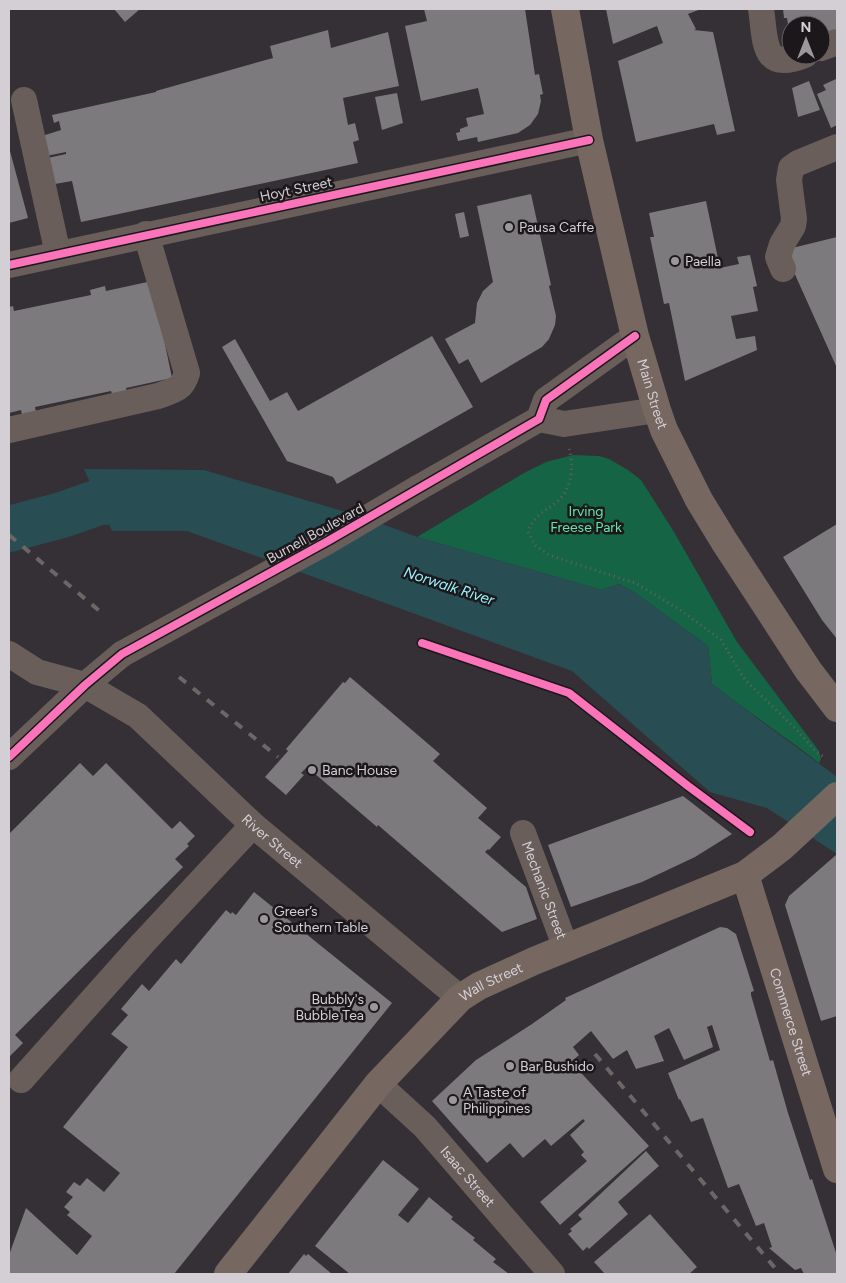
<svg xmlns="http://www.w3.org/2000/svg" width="846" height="1283" viewBox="0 0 846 1283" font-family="Figtree,sans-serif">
<rect width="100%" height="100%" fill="#343035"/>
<path fill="#156445" d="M 573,455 L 599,456 L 609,459 L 628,470 L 641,480 L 674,532 L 737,642 L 819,751 L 821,759 L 819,763 C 784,736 747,711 712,684 L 708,646 L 634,592 L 619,584 L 602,590 L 417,537 L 524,473 L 546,462 Z"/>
<path fill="#284e54" d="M 84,469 L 204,470 L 366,518 L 417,537 L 602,590 L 619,584 L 634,592 L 708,646 L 712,684 C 753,716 796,746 837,777 L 837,854 L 767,808 L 710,792 L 572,671 L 187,531 L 112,531 Z"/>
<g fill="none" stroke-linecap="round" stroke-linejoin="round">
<path stroke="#284e54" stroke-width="46" d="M 9,529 L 62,515 L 99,502 L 162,500"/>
</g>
<path fill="#7d7a7e" d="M 114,9 L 140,9 L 125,22 Z
M 424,9 L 525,9 L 535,75 L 539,74 L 543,94 L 540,95 L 541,101 L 538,114 L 530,125 L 518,133 L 478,142 L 477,137 L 458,141 L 456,133 L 460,132 L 460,129 L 468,126 L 466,118 L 484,114 L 478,88 L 421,101 L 405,26 L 427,21 Z
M 606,9 L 701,9 L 688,14 L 696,29 L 694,30 L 713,32 L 735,131 L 717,135 L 714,124 L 636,142 L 618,61 L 663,43 L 657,26 L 613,44 Z
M 783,9 L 837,9 L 837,32 L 821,35 L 821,25 L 791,25 L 790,37 L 787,18 L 784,18 Z
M 328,30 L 331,48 L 388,32 L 399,86 L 343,98 L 348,125 L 355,123 L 359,140 L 353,142 L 358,163 L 81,222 L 72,181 L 49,185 L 43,159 L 66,154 L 66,152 L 46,156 L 42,136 L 61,130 L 59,121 L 54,123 L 52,115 L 156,92 L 156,91 L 273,58 L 270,46 Z
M 836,79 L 837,82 L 837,125 L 831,128 L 817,94 L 826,90 L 823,85 Z
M 809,81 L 820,110 L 798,117 L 792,88 Z
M 397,93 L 403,123 L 382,130 L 375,97 Z
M 9,151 L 10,151 L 28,218 L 9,223 Z
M 531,194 L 551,285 L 549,286 L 556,316 L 555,325 L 549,339 L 542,347 L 481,383 L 468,359 L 459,364 L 445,339 L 475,323 L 477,303 L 483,291 L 493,282 L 477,206 Z
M 706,201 L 720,268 L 739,264 L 737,257 L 750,255 L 757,286 L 753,287 L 758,311 L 731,316 L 736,339 L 755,336 L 757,350 L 685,381 L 669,303 L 664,304 L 650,237 L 654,237 L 649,213 Z
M 464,212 L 469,236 L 460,238 L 455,214 Z
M 837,237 L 837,368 L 793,270 L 788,249 Z
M 152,281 L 172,378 L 126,388 L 127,393 L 113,396 L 111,391 L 35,407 L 36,412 L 22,415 L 21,410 L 9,413 L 9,307 L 13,306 L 14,311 L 91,295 L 90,290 L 105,286 L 106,291 Z
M 432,336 L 473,407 L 337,484 L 333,477 L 287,461 L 222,347 L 235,339 L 270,401 L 287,392 L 298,411 Z
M 837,524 L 837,639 L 822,620 L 783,557 Z
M 350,677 L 440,754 L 433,761 L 487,808 L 478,818 L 501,837 L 489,850 L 488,849 L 485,852 L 526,887 L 537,919 L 502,932 L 378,825 L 377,827 L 307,767 L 301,773 L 304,775 L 286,795 L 265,777 L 288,751 L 286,749 L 343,682 L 345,683 Z
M 80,763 L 93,776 L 106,763 L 172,829 L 180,821 L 195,836 L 187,844 L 189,846 L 175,859 L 183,867 L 15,1035 L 23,1043 L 9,1057 L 9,834 Z
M 683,796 L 732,834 L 695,857 L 642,882 L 571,907 L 548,845 Z
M 836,855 L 837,857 L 837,1016 L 821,1021 L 785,905 L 789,896 Z
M 254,892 L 392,1003 L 174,1274 L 9,1274 L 9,1255 L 26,1208 L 77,1255 L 92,1236 L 67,1215 L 70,1212 L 64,1207 L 73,1197 L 66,1192 L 74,1182 L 80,1186 L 87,1178 L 104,1192 L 120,1173 L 63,1127 L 128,1047 L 111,1034 L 128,1015 L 121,1009 L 142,984 L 149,991 L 176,959 L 181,964 L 226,910 L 231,914 L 232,912 L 236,915 Z
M 720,927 L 727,928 L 736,934 L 754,991 L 751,992 L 751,995 L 770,1061 L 773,1060 L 788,1113 L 810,1180 L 812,1179 L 837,1256 L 837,1274 L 804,1274 L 801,1268 L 795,1270 L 769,1248 L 772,1247 L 764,1223 L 756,1226 L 739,1184 L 728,1188 L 703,1118 L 691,1122 L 680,1099 L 679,1100 L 668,1073 L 720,1050 L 712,1025 L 707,1027 L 713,1047 L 684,1060 L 669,1028 L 654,1036 L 664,1061 L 636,1069 L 627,1050 L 613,1059 L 591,1031 L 573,1047 L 579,1055 L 571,1062 L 649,1146 L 560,1225 L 540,1202 L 587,1161 L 581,1155 L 584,1152 L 570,1135 L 585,1121 L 583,1119 L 551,1146 L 545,1139 L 523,1158 L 510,1143 L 487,1163 L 432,1101 L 476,1060 L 532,1024 L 566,1000 L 565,998 Z
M 646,1151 L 659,1166 L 618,1202 L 628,1214 L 589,1249 L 587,1247 L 583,1251 L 568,1234 L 572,1231 L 570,1229 L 582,1219 L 578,1215 Z
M 383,1160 L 419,1189 L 398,1215 L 408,1223 L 429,1197 L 453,1217 L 451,1219 L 475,1238 L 473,1240 L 496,1259 L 493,1262 L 509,1274 L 350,1274 L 315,1246 Z
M 650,1214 L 697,1267 L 689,1274 L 605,1274 L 594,1262 Z
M 304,1254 L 306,1256 L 308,1254 L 332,1274 L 288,1274 Z"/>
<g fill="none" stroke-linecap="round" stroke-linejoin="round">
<path stroke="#696160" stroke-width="3" stroke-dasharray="1 4" stroke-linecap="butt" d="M 569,449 C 574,467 572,488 558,501 C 545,512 534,514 528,532 L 535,545 L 549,555 L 635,583 L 679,609 L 721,640 L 745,680 L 797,730 L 816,752 L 826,758"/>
<g stroke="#6a5e5a" stroke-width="26">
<path d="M 761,9 C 766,41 761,73 805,55"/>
<path d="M 821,48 L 837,42"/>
<path d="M 24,100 L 58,254"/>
<path d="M 9,265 L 589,140"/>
<path d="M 783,269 L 778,257 L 782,244 L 793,226 L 794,219 L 789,180 L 791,168 L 798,163 L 837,147"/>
<path d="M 539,419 L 564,424 L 657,410"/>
<path d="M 9,430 L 158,396 C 174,390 182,390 187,373 L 146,234"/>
<path d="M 418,488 L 539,419 L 546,400 L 635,336"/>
<path id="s1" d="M 9,654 L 37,672 L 85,685 L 138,716 L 253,825 L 460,998"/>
<path d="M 9,757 L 85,685 L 122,654"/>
<path id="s2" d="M 523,833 L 566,948"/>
<path d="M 21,1080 L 143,943 L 253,825"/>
<path id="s3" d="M 378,1084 L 425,1127 L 552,1274"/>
</g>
<g stroke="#766761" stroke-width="28">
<path id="s4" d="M 565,9 L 589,140 L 635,336 L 657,410 L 664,430 L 699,500 L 724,541 L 808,670 L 837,708"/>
<path id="s5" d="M 745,875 L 837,1169"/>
<path id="s6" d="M 228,1274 L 378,1084 L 460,998 L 479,986 L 534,961 L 745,875 L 782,847 L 837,796"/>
</g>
<path stroke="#6d6666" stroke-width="4" stroke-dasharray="9 9" stroke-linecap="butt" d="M 9,535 L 102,613
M 179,677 L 278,757
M 595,1054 L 780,1274"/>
<path stroke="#6a5e5a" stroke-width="26" d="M 122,654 L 328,541 L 418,488"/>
<defs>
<path id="cycleway" d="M 9,265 L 589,140
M 422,643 L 569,693 L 688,786 L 750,832
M 9,757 L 85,685 L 122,654 L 328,541 L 539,419 L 546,400 L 635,336"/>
</defs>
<use href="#cycleway" stroke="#1b171b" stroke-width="11"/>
<use href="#cycleway" stroke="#fb73b8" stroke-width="8"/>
</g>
<g fill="#9c979d" stroke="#1b171b" stroke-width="2">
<circle cx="509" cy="227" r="5"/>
<circle cx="675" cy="261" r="5"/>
<circle cx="312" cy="770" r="5"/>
<circle cx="264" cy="919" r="5"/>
<circle cx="374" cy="1007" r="5"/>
<circle cx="510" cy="1066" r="5"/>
<circle cx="453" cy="1100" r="5"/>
</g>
<g text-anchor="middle" stroke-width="5" stroke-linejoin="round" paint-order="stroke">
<g font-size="14" fill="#d4cfd5" stroke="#1b171b">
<text transform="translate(296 189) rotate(-12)" y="5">Hoyt Street</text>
<text dy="5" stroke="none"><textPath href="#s4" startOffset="395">Main Street</textPath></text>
<text transform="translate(315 533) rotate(-29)" y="5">Burnell Boulevard</text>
<text dy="5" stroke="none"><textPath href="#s1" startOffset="328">River Street</textPath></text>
<text dy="5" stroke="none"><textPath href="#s2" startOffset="61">Mechanic Street</textPath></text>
<text dy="5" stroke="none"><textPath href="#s6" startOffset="396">Wall Street</textPath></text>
<text dy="5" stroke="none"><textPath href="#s5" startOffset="154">Commerce Street</textPath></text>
<text dy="5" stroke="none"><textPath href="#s3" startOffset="129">Isaac Street</textPath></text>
</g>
<g font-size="14" fill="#d4cfd5" stroke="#1b171b" text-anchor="start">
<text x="519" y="232">Pausa Caffe</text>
<text x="685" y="266">Paella</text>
<text x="322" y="775">Banc House</text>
<text x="274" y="916">Greer’s<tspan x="274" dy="16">Southern Table</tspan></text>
<text x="364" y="1004" text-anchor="end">Bubbly's<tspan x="364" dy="16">Bubble Tea</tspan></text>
<text x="520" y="1071">Bar Bushido</text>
<text x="463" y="1097">A Taste of<tspan x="463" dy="16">Philippines</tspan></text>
</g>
<g font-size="14" fill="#61e7a9" stroke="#1b171b">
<text x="586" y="516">Irving<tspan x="586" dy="16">Freese Park</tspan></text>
</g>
<g font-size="15" font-style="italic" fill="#96f3fe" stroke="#1b171b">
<text transform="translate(449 586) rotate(18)" y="5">Norwalk River</text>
</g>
</g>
<rect width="846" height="1283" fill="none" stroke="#d4cfd5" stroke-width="20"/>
<g transform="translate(806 40)"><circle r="24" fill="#1b171b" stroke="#656165"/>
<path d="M0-4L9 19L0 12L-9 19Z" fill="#9c979d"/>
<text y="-8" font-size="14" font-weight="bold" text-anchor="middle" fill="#d4cfd5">N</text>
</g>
</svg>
